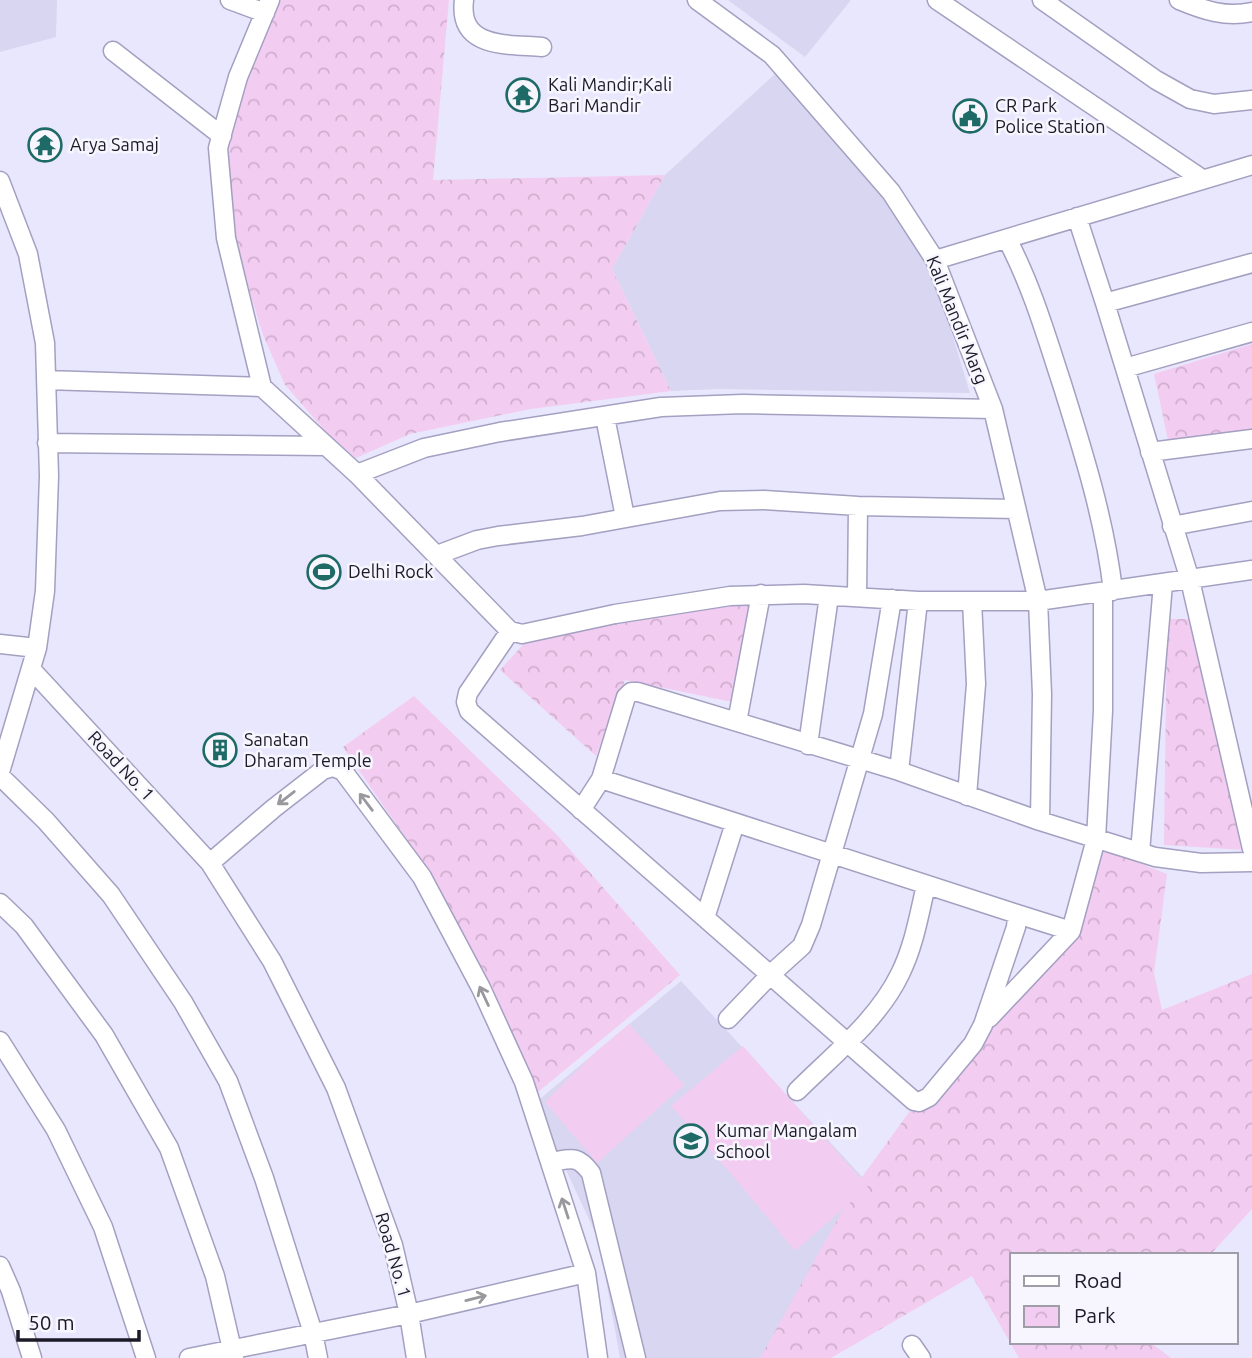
<svg xmlns="http://www.w3.org/2000/svg" width="1252" height="1358" viewBox="0 0 1252 1358" font-family="Ubuntu,sans-serif">
<defs>
<pattern id="park-crowns" width="20" height="18" patternUnits="userSpaceOnUse" patternTransform="scale(1.75)"><rect width="20" height="18" fill="#f3ccf1"/><path d="M2 6a3 3 0 1 1 6 0M12 15a3 3 0 1 1 6 0" fill="none" stroke="#d0afce"/></pattern>
</defs>
<rect width="100%" height="100%" fill="#e9e7fd"/>
<path fill="#d8d6f0" d="M 0,0 L 57,0 L 56,37 L 0,52 Z
M 728,0 L 851,0 L 805,57 Z
M 778,71 L 890,202 L 938,288 L 970,393 L 720,389 L 671,391 L 612,269 L 665,175 Z
M 681,981 L 865,1180 L 768,1358 L 620,1358 L 599,1241 L 535,1103 Z"/>
<path fill="url(#park-crowns)" d="M 278,0 L 449,0 L 433,180 L 665,175 L 612,269 L 671,391 L 531,409 L 410,434 L 356,458 L 328,434 L 285,385 L 263,335 L 228,222 L 229,125 L 262,32 Z
M 1252,344 L 1252,434 L 1169,445 L 1154,374 Z
M 755,603 L 737,703 L 625,680 L 596,756 L 500,670 L 530,637 L 641,615 Z
M 1167,619 L 1190,619 L 1244,850 L 1164,845 Z
M 414,696 L 557,835 L 680,975 L 538,1092 L 469,944 L 431,875 L 343,747 Z
M 1101,848 L 1167,874 L 1154,973 L 1162,1010 L 1252,974 L 1252,1209 L 1210,1255 L 1012,1255 L 1012,1342 L 1150,1342 L 1171,1358 L 1019,1358 L 972,1276 L 831,1358 L 760,1358 L 859,1181 L 961,1041 L 1056,956 Z"/>
<path fill="#f3ccf1" d="M 629,1024 L 684,1085 L 597,1163 L 545,1102 L 597,1051 Z
M 743,1046 L 868,1187 L 795,1251 L 733,1176 L 671,1106 Z"/>
<g fill="none" stroke-linecap="round" stroke-linejoin="round">
<defs>
<path id="minor" d="M 230,0 L 265,13
M 270,0 L 238,77 L 218,148 L 226,238 L 262,387 L 357,474 L 510,631 L 522,634 L 615,614 L 730,596 L 804,594 L 918,601 L 1038,601 L 1252,570
M 464,0 C 458,49 507,44 542,47
M 697,0 L 772,55 L 891,192 L 935,260 L 993,409 L 1038,601 L 1042,694 L 1040,821
M 937,0 L 1202,179
M 1042,0 L 1156,80 L 1190,99 L 1214,104 L 1252,100
M 1179,0 C 1203,10 1226,18 1252,12
M 113,51 L 222,136
M 0,181 L 28,254 L 45,343 L 49,476 L 45,591 L 37,648 L 0,772
M 1077,217 L 1105,303 L 1190,580 L 1252,849
M 1007,239 C 1031,284 1046,335 1062,384 C 1083,451 1105,521 1113,591
M 935,260 L 1252,165
M 1105,303 L 1252,263
M 1125,368 L 1252,332
M 46,380 L 262,387
M 605,417 L 625,517
M 47,443 L 325,446
M 1150,452 L 1252,439
M 357,474 L 424,448 L 500,432 L 661,407 L 743,404 L 993,409
M 1172,526 L 1252,511
M 437,555 L 477,540 L 498,536 L 582,526 L 720,501 L 764,500 L 858,506 L 1016,509
M 857,597 L 858,506
M 510,631 L 468,693 L 466,702 L 469,711 L 914,1101 L 919,1102 L 929,1097 L 973,1044 L 983,1025 L 1016,927 L 1017,917 L 1014,913 L 601,779 L 581,810
M 0,644 L 37,648
M 31,669 L 210,863 L 272,961 L 336,1088 L 393,1245 L 409,1314 L 416,1358
M 737,722 L 761,594
M 808,745 L 829,596
M 899,771 L 918,601
M 0,776 L 46,821 L 111,895 L 183,1002 L 228,1081 L 264,1178 L 313,1333 L 318,1358
M 601,779 L 626,697 L 631,692 L 638,692 L 899,771 L 1040,821 L 1155,857 L 1201,863 L 1252,862
M 967,796 L 976,684 L 972,601
M 1140,852 L 1163,584
M 210,863 L 274,808 L 323,770 L 333,767 L 343,771 L 422,877 L 481,988 L 524,1082 L 586,1273 L 598,1358
M 0,903 L 24,926 L 104,1035 L 169,1148 L 215,1276 L 234,1358
M 1014,913 L 1071,931
M 705,918 L 735,823
M 989,1018 L 1071,931 L 1096,839 L 1103,711 L 1103,592
M 728,1019 L 771,974 L 802,946 L 811,925 L 873,714 L 892,599
M 0,1041 L 56,1130 L 103,1227 L 146,1358
M 797,1091 C 833,1055 878,1020 900,974 C 914,946 919,915 926,885
M 550,1162 C 571,1159 577,1154 591,1173 L 636,1358
M 0,1266 L 11,1291 L 32,1358
M 912,1345 L 921,1358
M 189,1358 L 409,1314 L 586,1273"/>
</defs>
<use href="#minor" stroke="#a3a0c1" stroke-width="21"/>
<use href="#minor" stroke="#fff" stroke-width="18"/>
</g>
<defs><path id="oneway-shaft" d="M-6 0H5M1.5-3L5.5 0L1.5 3" fill="none" stroke-width="1.6" stroke-linecap="round" stroke-linejoin="round" transform="scale(1.75)"/></defs>
<g stroke="#98989d">
<use href="#oneway-shaft" transform="translate(286 798) rotate(142)"/>
<use href="#oneway-shaft" transform="translate(366 802) rotate(-127)"/>
<use href="#oneway-shaft" transform="translate(484 996) rotate(-115)"/>
<use href="#oneway-shaft" transform="translate(565 1208) rotate(-108)"/>
<use href="#oneway-shaft" transform="translate(476 1298) rotate(-14)"/>
</g>
<defs>
<symbol id="temple-ring" viewBox="-11 -11 22 22"><circle r="9.5" fill="#f7f6fe" stroke="#1e6a67" stroke-width="1.5"/><path d="M0-6L5-2H3V0L6.5 2.5H4V6H1.5V3h-3V6H-4V2.5H-6.5L-3 0V-2H-5Z" fill="#1e6a67"/></symbol>
<symbol id="civic-ring" viewBox="-11 -11 22 22"><circle r="9.5" fill="#f7f6fe" stroke="#1e6a67" stroke-width="1.5"/><path d="M-.6-6.5H3V-4.5H.6V-3L4-1V1h2V6H-6V1h2V-1L-.6-3ZM-1.2 2.5V6h2.4V2.5Z" fill="#1e6a67"/></symbol>
<symbol id="stadium-ring" viewBox="-11 -11 22 22"><circle r="9.5" fill="#f7f6fe" stroke="#1e6a67" stroke-width="1.5"/><path d="M0-5a6.5 5 0 1 0 0 10a6.5 5 0 1 0 0-10ZM-3.5-1.8h7v3.6h-7Z" fill="#1e6a67"/></symbol>
<symbol id="building-ring" viewBox="-11 -11 22 22"><circle r="9.5" fill="#f7f6fe" stroke="#1e6a67" stroke-width="1.5"/><path d="M-4-6H4V6H1V3H-1V6H-4ZM-2.5-4.3h1.7v1.8h-1.7ZM.8-4.3h1.7v1.8H.8ZM-2.5-1h1.7V.8h-1.7ZM.8-1h1.7V.8H.8Z" fill="#1e6a67"/></symbol>
<symbol id="school-ring" viewBox="-11 -11 22 22"><circle r="9.5" fill="#f7f6fe" stroke="#1e6a67" stroke-width="1.5"/><path d="M0-5L7-2L0 1L-7-2ZM-4 1L0 2.5L4 1V4Q0 6-4 4Z" fill="#1e6a67"/></symbol>
</defs>
<g fill-rule="evenodd">
<use href="#temple-ring" x="504" y="76" width="38" height="38"/>
<use href="#civic-ring" x="951" y="97" width="38" height="38"/>
<use href="#temple-ring" x="26" y="126" width="38" height="38"/>
<use href="#stadium-ring" x="305" y="553" width="38" height="38"/>
<use href="#building-ring" x="201" y="731" width="38" height="38"/>
<use href="#school-ring" x="672" y="1122" width="38" height="38"/>
</g>
<g text-anchor="middle" stroke-width="5" stroke-linejoin="round" paint-order="stroke">
<g font-size="18" fill="#1b1a26" stroke="#f7f6fe" text-anchor="start">
<text x="548" y="91">Kali Mandir;Kali<tspan x="548" dy="21">Bari Mandir</tspan></text>
<text x="995" y="112">CR Park<tspan x="995" dy="21">Police Station</tspan></text>
<text x="70" y="151">Arya Samaj</text>
<text x="348" y="578">Delhi Rock</text>
<text x="244" y="746">Sanatan<tspan x="244" dy="21">Dharam Temple</tspan></text>
<text x="716" y="1137">Kumar Mangalam<tspan x="716" dy="21">School</tspan></text>
</g>
<g font-size="18" fill="#1b1a26" stroke="#f7f6fe">
<text transform="translate(957 320) rotate(68)" y="6">Kali Mandir Marg</text>
<text transform="translate(121 766) rotate(47)" y="6">Road No. 1</text>
<text transform="translate(393 1255) rotate(74)" y="6">Road No. 1</text>
</g>
</g>
<rect x="1010" y="1253" width="228" height="91" fill="#f7f6fe" stroke="#9f9ea8" stroke-width="2"/>
<rect x="1024" y="1276" width="35" height="10" fill="#ffffff" stroke="#9f9ea8" stroke-width="2"/>
<text x="1074" y="1288" font-size="21" fill="#1b1a26">Road</text>
<rect x="1024" y="1306" width="35" height="21" fill="url(#park-crowns)" stroke="#9f9ea8" stroke-width="2"/>
<text x="1074" y="1323" font-size="21" fill="#1b1a26">Park</text>
<path d="M18 1330v10h121v-10" fill="none" stroke="#1b1a26" stroke-width="3.5"/>
<text x="28" y="1330" font-size="21" fill="#1b1a26" stroke="#f7f6fe" stroke-width="5" paint-order="stroke">50 m</text>
</svg>
